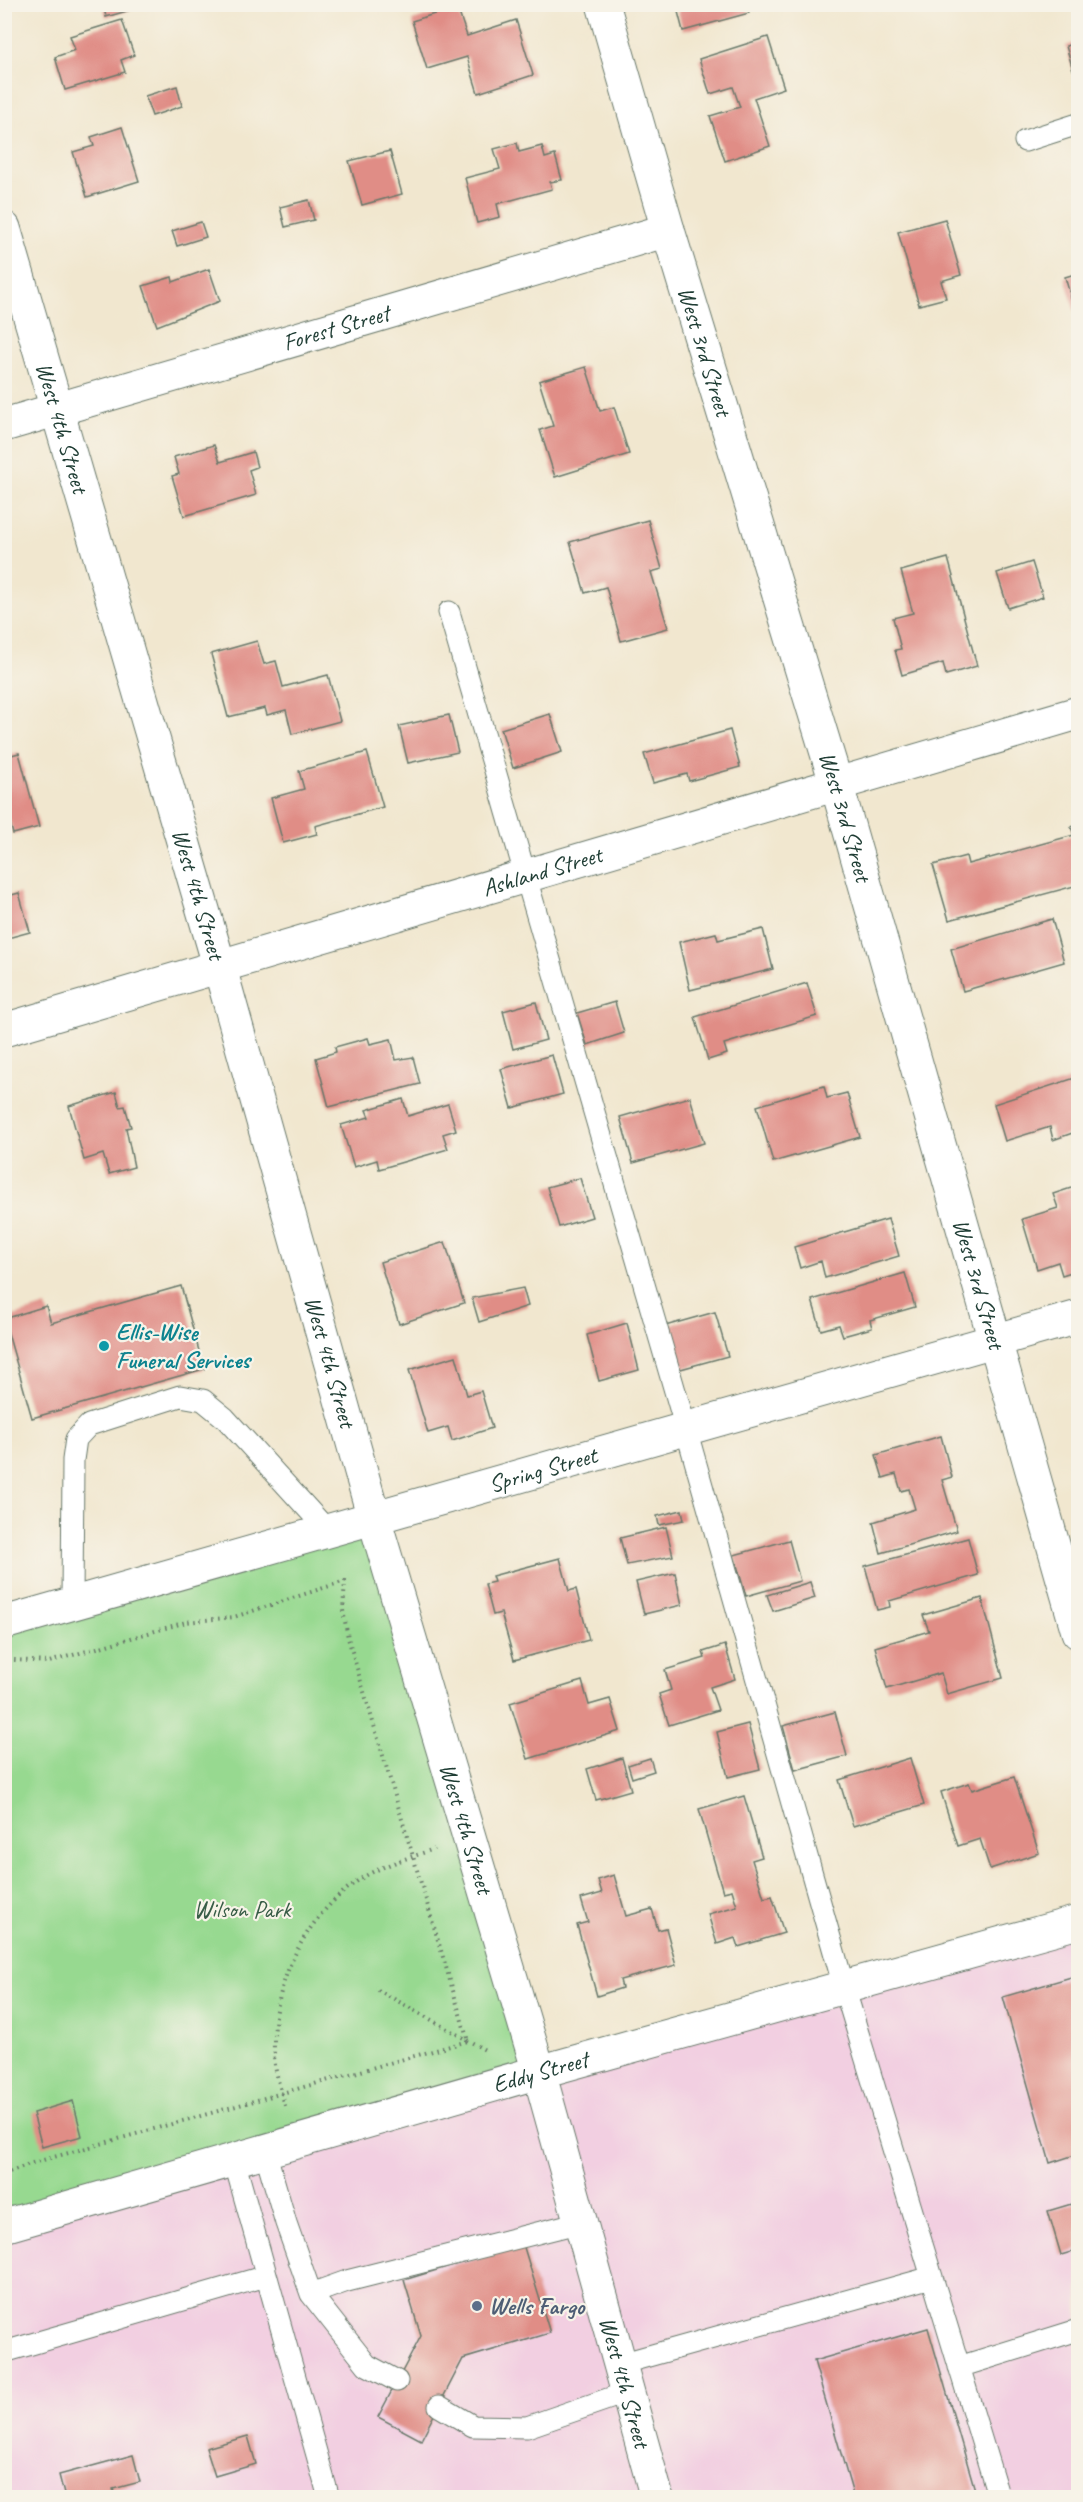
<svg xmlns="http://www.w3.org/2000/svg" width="1083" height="2502" viewBox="0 0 1083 2502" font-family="Caveat,sans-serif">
<rect width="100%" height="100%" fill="#f7f3e8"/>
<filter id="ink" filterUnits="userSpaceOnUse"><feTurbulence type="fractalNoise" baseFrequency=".0167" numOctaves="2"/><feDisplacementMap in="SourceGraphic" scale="12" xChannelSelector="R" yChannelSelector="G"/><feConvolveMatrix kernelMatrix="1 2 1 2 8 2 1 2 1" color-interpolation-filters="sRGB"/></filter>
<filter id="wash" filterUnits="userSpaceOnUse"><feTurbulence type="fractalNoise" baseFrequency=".008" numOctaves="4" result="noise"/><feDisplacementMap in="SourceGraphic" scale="24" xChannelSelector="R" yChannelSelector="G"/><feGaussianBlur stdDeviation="1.35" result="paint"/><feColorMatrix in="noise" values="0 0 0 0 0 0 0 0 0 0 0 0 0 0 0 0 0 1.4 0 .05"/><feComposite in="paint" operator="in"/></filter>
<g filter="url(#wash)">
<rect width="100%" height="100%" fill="#f1e7cf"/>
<path fill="#f2cfe1" d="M 1078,1922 L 1078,2497 L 5,2498 L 5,2226 Z"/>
<path fill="#97d990" stroke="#5b8b62" stroke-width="1.5" d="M 374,1518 L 539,2072 L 5,2226 L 5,1623 Z"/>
<g id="blocks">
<path fill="#e08d86" d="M 103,4 L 148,4 L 148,5 L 106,17 Z
M 676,4 L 747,4 L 749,13 L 683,31 Z
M 457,7 L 467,36 L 516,20 L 533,75 L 478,93 L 467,57 L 427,69 L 412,21 Z
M 122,20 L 134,55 L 121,60 L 125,72 L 65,90 L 55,57 L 75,50 L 70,36 Z
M 768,37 L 784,88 L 754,98 L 770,146 L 725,161 L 710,116 L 740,107 L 733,87 L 710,94 L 699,59 Z
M 1078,42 L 1078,69 L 1073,70 L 1066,46 Z
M 177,86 L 182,106 L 152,116 L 145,96 Z
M 122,127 L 139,181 L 87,197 L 73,152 L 94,146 L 91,137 Z
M 517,143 L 519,152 L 542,146 L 545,158 L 555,155 L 562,180 L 550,182 L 552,189 L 497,204 L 500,217 L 477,223 L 465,178 L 500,169 L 494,149 Z
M 390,151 L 402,194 L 362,205 L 349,161 Z
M 309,200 L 314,220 L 285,227 L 280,207 Z
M 945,219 L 961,275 L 941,281 L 946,298 L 919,305 L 898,232 Z
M 201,222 L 206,237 L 177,246 L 172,231 Z
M 209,269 L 220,301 L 157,326 L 143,286 L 172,277 L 173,282 Z
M 1078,273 L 1078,322 L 1065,277 Z
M 586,367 L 600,411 L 614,407 L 629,454 L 555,477 L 540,430 L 553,426 L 539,381 Z
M 214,445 L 220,462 L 253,452 L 257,467 L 249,470 L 256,495 L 184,516 L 172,476 L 179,474 L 174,457 Z
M 648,520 L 662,569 L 651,572 L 668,628 L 621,641 L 606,587 L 585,593 L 570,542 Z
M 948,558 L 977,666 L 946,675 L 943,663 L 902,675 L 895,650 L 901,649 L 893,618 L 913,613 L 901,571 Z
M 1032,562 L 1043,597 L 1008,608 L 997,573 Z
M 257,641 L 264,664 L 276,661 L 283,687 L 328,675 L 340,721 L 292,734 L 286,710 L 267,715 L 265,708 L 228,717 L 211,654 Z
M 550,714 L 562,752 L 513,768 L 501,729 Z
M 449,715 L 458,752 L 408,763 L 399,726 Z
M 730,730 L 740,767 L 689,781 L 687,774 L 653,783 L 644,754 Z
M 367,752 L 383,807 L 315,826 L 317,834 L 283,843 L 271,798 L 304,789 L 299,771 Z
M 19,753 L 39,827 L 13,834 L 9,819 L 4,820 L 4,757 Z
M 1078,825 L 1078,885 L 949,920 L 933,865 L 966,856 L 968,864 L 1074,835 L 1071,827 Z
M 19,893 L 30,932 L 4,939 L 4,897 Z
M 1052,919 L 1064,962 L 963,991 L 951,949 Z
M 763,929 L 773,969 L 690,990 L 679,942 L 716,933 L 718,940 Z
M 807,983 L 817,1016 L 724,1044 L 727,1054 L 708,1060 L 695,1017 Z
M 536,1002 L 546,1040 L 513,1049 L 503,1011 Z
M 615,1002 L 624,1033 L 587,1045 L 577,1013 Z
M 368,1038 L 370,1044 L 391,1039 L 396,1060 L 413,1057 L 420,1084 L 329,1107 L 316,1058 L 336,1052 L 335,1047 Z
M 552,1055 L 563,1094 L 512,1108 L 501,1069 Z
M 1078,1077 L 1078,1123 L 1076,1124 L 1078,1131 L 1053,1140 L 1050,1127 L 1005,1141 L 994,1104 Z
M 824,1086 L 827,1098 L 847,1093 L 860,1137 L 773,1162 L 757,1106 Z
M 116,1092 L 120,1107 L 125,1106 L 131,1127 L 126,1128 L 134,1167 L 109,1174 L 103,1154 L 84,1160 L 69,1106 Z
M 690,1097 L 704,1143 L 633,1163 L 620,1117 Z
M 403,1099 L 408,1116 L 448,1104 L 456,1130 L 443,1134 L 448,1149 L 379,1169 L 377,1160 L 354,1167 L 341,1125 L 369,1117 L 366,1110 Z
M 580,1178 L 592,1217 L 559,1227 L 547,1187 Z
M 1077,1186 L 1078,1270 L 1062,1275 L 1058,1262 L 1037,1269 L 1022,1219 L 1058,1208 L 1053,1194 Z
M 888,1219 L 899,1256 L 825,1278 L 821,1261 L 800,1268 L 794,1247 Z
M 445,1242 L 464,1303 L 399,1324 L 380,1262 Z
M 905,1273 L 915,1307 L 870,1320 L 872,1328 L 843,1336 L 839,1325 L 821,1330 L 812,1300 Z
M 181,1286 L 204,1369 L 32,1418 L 4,1319 L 46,1306 L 51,1323 Z
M 523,1288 L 528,1306 L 479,1322 L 472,1298 Z
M 715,1312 L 728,1356 L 677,1370 L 665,1326 Z
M 627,1323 L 639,1370 L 599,1381 L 587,1335 Z
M 456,1356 L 467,1395 L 481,1391 L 492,1428 L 452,1441 L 448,1427 L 428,1433 L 409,1370 Z
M 941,1436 L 952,1477 L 942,1480 L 957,1531 L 881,1553 L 873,1522 L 915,1509 L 909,1489 L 901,1491 L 896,1474 L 883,1478 L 876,1455 Z
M 682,1510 L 684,1520 L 659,1525 L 657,1516 Z
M 666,1527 L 673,1556 L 627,1565 L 620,1538 Z
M 968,1538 L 978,1575 L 889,1601 L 890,1607 L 877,1610 L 865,1566 Z
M 789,1540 L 800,1581 L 746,1596 L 734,1555 Z
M 560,1558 L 569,1591 L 576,1589 L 589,1640 L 514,1660 L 501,1613 L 493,1615 L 485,1584 L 494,1582 L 492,1576 Z
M 675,1573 L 682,1605 L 644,1614 L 636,1582 Z
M 810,1582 L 815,1598 L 773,1611 L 767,1595 Z
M 982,1598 L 1003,1678 L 947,1694 L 941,1673 L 887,1689 L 875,1647 L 929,1631 L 923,1615 Z
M 725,1645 L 735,1679 L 710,1687 L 718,1710 L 669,1725 L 659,1694 L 671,1690 L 665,1670 L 705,1658 L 703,1652 Z
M 582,1681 L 589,1705 L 610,1699 L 620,1731 L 528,1759 L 510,1703 Z
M 835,1712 L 847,1756 L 795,1770 L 783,1726 Z
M 748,1724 L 760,1769 L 728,1777 L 717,1732 Z
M 622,1758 L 631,1790 L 596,1800 L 587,1769 Z
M 650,1758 L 654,1771 L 632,1778 L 628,1765 Z
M 910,1758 L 924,1805 L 853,1826 L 839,1780 Z
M 1014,1777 L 1039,1853 L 990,1869 L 980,1839 L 958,1846 L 941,1792 L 969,1783 L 972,1790 Z
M 744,1796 L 762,1857 L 752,1860 L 764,1898 L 772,1896 L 784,1933 L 738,1947 L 735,1938 L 717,1944 L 708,1914 L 737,1906 L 732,1890 L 723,1892 L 699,1809 Z
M 614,1875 L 626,1916 L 652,1909 L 658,1930 L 666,1928 L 676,1965 L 620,1980 L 622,1988 L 597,1996 L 577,1925 L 588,1922 L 581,1899 L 602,1893 L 598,1880 Z
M 1078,1975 L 1078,2154 L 1050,2163 L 1003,1997 Z
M 73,2101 L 82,2136 L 42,2147 L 33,2113 Z
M 1078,2202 L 1078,2250 L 1061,2255 L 1048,2211 Z
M 523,2244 L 550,2333 L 463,2359 L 421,2440 L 378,2417 L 421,2336 L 404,2280 Z
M 928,2328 L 975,2490 L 949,2498 L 854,2498 L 814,2361 Z
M 248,2436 L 256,2464 L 215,2476 L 206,2448 Z
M 133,2455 L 140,2482 L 113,2489 L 115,2496 L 110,2498 L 65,2498 L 59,2475 Z"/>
</g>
</g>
<g filter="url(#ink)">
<use href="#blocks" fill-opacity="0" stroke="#68786a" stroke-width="1.5"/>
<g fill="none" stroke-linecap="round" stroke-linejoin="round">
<defs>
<path id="service" d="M 1025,141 L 1078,124
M 449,612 L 686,1429 L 844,1987 L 999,2498
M 72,1604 L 73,1460 L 76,1439 L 89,1425 L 180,1396 L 203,1400 L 225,1418 L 328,1531
M 265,2151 L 286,2223 L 311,2294 L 367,2365 L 397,2381
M 234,2160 L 329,2498
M 311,2294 L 347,2281 L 581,2222
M 4,2352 L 266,2276
M 620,2364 L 932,2277
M 959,2367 L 1078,2330
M 439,2406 L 473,2426 L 527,2427 L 628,2392"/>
<g id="minor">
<path id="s1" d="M 603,4 L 668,230 L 837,786 L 1078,1632"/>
<path id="s2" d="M 4,425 L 668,230"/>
<path id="s3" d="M 4,1030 L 1078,713"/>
<path id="s4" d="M 4,1623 L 1078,1317"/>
<path id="s5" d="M 4,2226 L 539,2072 L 1078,1922"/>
</g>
<g id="tertiary">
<path id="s6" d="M 4,228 L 220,968 L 374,1518 L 539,2072 L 657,2498"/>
</g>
</defs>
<use href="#service" stroke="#68786a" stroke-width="23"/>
<use href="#minor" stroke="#68786a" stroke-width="35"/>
<use href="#tertiary" stroke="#68786a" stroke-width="35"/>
<path stroke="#68786a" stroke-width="4" stroke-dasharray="1.5 4.5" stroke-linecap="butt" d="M 378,1990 L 485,2050
M 285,2106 C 281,2090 274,2070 274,2053 C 272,1985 302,1919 359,1880 C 381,1865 410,1858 434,1849
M 4,2174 L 29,2164 L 468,2041 L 348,1638 L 343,1610 L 345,1581 L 234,1617 L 186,1622 L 49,1662 L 14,1660"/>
<use href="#service" stroke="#fff" stroke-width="21"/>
<use href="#minor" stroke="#fff" stroke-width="33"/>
<use href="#tertiary" stroke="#fff" stroke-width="33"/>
</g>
</g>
<circle fill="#0f9aa8" stroke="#f7f3e8" stroke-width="2" cx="104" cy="1346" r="6"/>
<circle fill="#5c6f8a" stroke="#f7f3e8" stroke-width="2" cx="477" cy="2306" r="6"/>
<g text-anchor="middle" stroke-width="4.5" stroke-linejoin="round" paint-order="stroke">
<g font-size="24" fill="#1f3d34" stroke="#f7f3e8">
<text dy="8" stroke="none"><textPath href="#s2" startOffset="346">Forest Street</textPath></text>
<text dy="8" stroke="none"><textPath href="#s1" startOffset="362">West 3rd Street</textPath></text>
<text dy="8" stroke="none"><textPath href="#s6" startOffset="208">West 4th Street</textPath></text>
<text dy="8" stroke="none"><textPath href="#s1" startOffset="848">West 3rd Street</textPath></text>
<text dy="8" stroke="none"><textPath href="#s3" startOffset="561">Ashland Street</textPath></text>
<text dy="8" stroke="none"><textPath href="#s6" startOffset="694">West 4th Street</textPath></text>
<text dy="8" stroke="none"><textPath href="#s1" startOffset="1334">West 3rd Street</textPath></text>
<text dy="8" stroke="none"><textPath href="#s6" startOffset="1180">West 4th Street</textPath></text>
<text dy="8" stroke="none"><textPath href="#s4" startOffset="560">Spring Street</textPath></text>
<text dy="8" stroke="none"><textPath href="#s6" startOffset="1666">West 4th Street</textPath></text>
<text dy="8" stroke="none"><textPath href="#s5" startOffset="558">Eddy Street</textPath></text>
<text dy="8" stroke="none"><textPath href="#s6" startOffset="2242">West 4th Street</textPath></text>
</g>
<g font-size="24" font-weight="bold" fill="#0d838f" stroke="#f7f3e8" text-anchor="start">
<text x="116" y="1340">Ellis-Wise<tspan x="116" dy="28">Funeral Services</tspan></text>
</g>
<g font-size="24" fill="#375c46" stroke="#f7f3e8">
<text x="242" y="1917">Wilson Park</text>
</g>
<g font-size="24" font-weight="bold" fill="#4e5e75" stroke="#f7f3e8" text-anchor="start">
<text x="489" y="2314">Wells Fargo</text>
</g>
</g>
<rect width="1083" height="2502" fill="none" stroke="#f7f3e8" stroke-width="24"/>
</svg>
